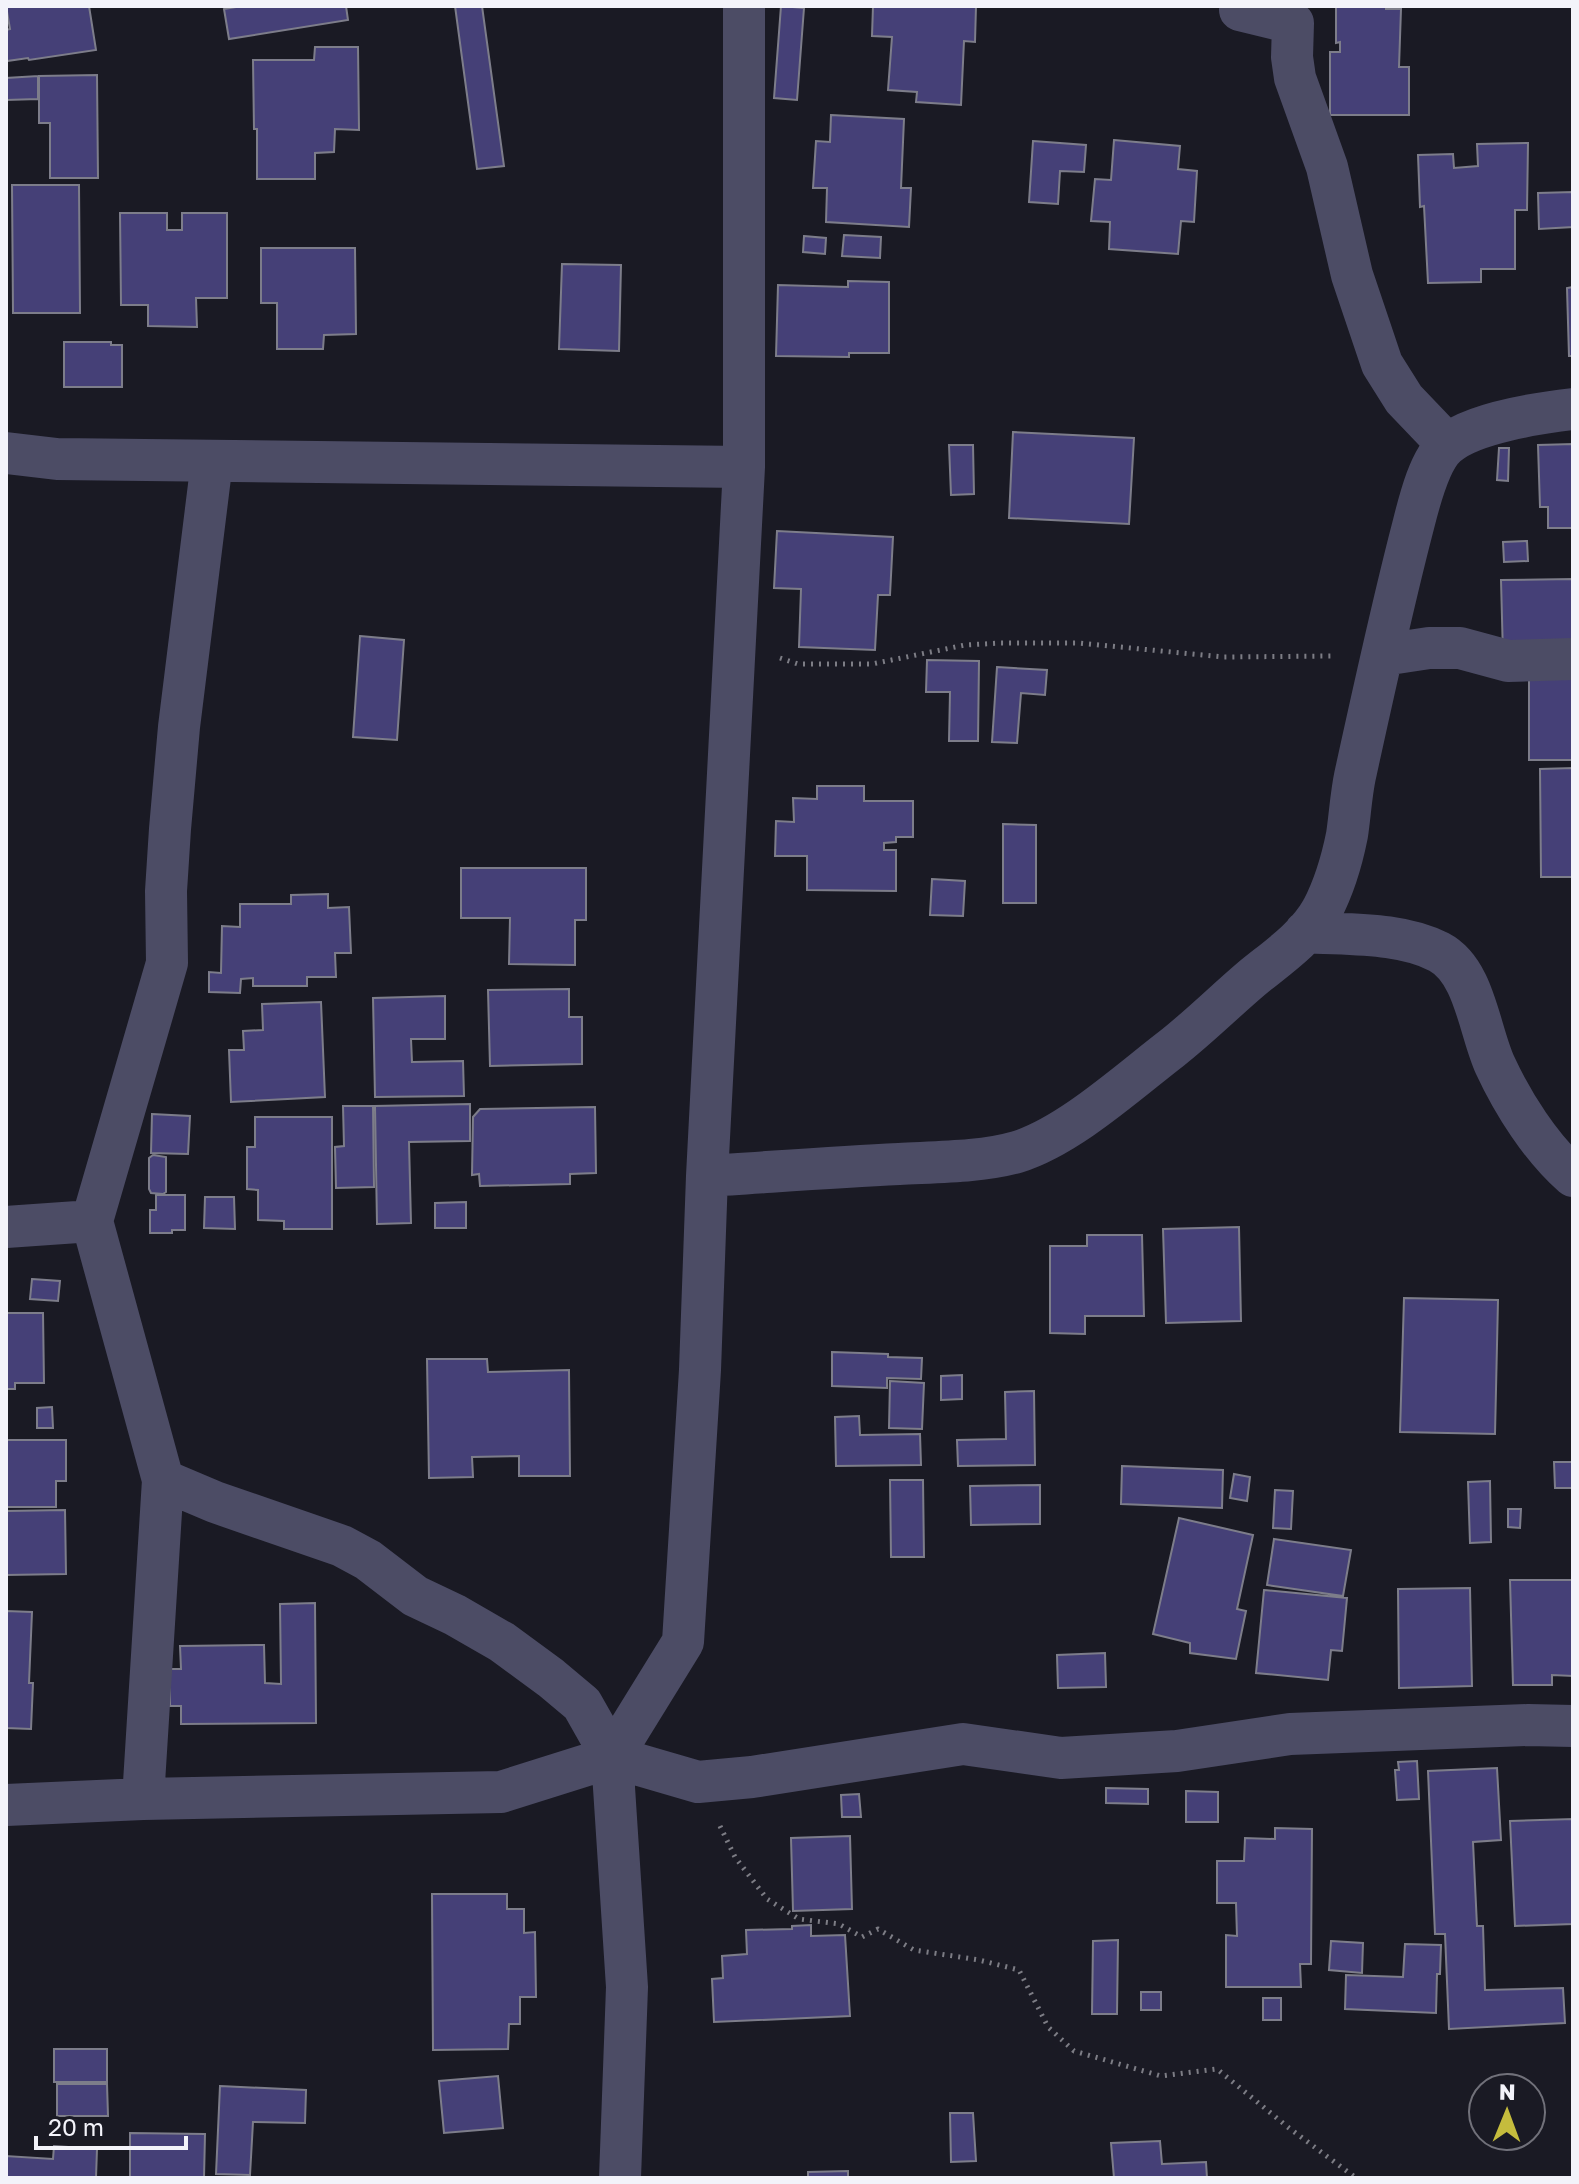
<svg xmlns="http://www.w3.org/2000/svg" width="1579" height="2184" viewBox="0 0 1579 2184" font-family="'Golos Text',sans-serif">
<rect width="100%" height="100%" fill="#1a1a24"/>
<path fill="#454077" stroke="#7d7d8a" stroke-width="2" d="M 6,6 L 89,6 L 96,50 L 29,60 L 28,58 L 7,61 L 6,30 L 10,29 Z
M 242,6 L 346,6 L 348,20 L 229,39 L 224,9 Z
M 455,6 L 482,6 L 504,166 L 477,169 Z
M 781,6 L 804,8 L 797,100 L 774,98 Z
M 873,6 L 976,6 L 975,42 L 964,41 L 961,105 L 916,102 L 917,92 L 888,90 L 892,37 L 872,36 Z
M 1336,6 L 1386,6 L 1386,9 L 1401,9 L 1399,67 L 1409,67 L 1409,115 L 1330,115 L 1330,52 L 1340,52 L 1340,42 L 1336,43 Z
M 315,47 L 358,47 L 359,130 L 335,129 L 334,152 L 315,153 L 315,179 L 257,179 L 257,129 L 254,129 L 253,60 L 314,60 Z
M 97,75 L 98,178 L 50,178 L 50,123 L 39,123 L 39,76 Z
M 38,76 L 38,99 L 6,100 L 6,78 Z
M 831,115 L 904,119 L 901,188 L 911,188 L 909,227 L 826,222 L 827,188 L 813,188 L 816,141 L 830,142 Z
M 1114,140 L 1180,146 L 1178,169 L 1197,171 L 1194,222 L 1181,221 L 1178,254 L 1109,249 L 1110,222 L 1091,221 L 1095,179 L 1111,180 Z
M 1033,141 L 1086,145 L 1084,172 L 1060,171 L 1058,204 L 1029,202 Z
M 1528,143 L 1527,210 L 1515,210 L 1515,269 L 1481,269 L 1481,282 L 1428,283 L 1424,206 L 1420,207 L 1418,155 L 1453,154 L 1454,168 L 1478,166 L 1477,144 Z
M 12,185 L 79,185 L 80,313 L 13,313 Z
M 1573,192 L 1573,227 L 1539,229 L 1538,193 Z
M 120,213 L 167,213 L 167,230 L 182,230 L 182,213 L 227,213 L 227,298 L 196,298 L 197,327 L 148,326 L 148,305 L 121,305 Z
M 844,235 L 881,237 L 880,258 L 842,256 Z
M 804,236 L 826,238 L 825,254 L 803,252 Z
M 261,248 L 355,248 L 356,334 L 324,335 L 323,349 L 277,349 L 277,303 L 261,303 Z
M 562,264 L 621,265 L 619,351 L 559,349 Z
M 848,281 L 889,282 L 889,353 L 849,353 L 849,357 L 776,356 L 778,285 L 848,287 Z
M 1573,287 L 1573,356 L 1569,356 L 1567,288 Z
M 64,342 L 111,342 L 111,345 L 122,345 L 122,387 L 64,387 Z
M 1013,432 L 1134,438 L 1129,524 L 1009,518 Z
M 1573,444 L 1573,528 L 1548,528 L 1548,507 L 1540,507 L 1538,445 Z
M 949,445 L 973,445 L 974,494 L 951,495 Z
M 1499,448 L 1509,448 L 1508,481 L 1497,480 Z
M 777,531 L 893,537 L 890,595 L 878,595 L 875,650 L 799,647 L 801,589 L 774,588 Z
M 1527,541 L 1528,561 L 1504,562 L 1503,542 Z
M 1573,579 L 1573,649 L 1503,656 L 1501,580 Z
M 360,636 L 404,640 L 397,740 L 353,737 Z
M 927,660 L 979,661 L 978,741 L 949,741 L 950,692 L 926,692 Z
M 1529,664 L 1573,664 L 1573,760 L 1529,760 Z
M 997,667 L 1047,670 L 1045,695 L 1021,693 L 1017,743 L 992,742 Z
M 1573,768 L 1573,877 L 1541,877 L 1540,769 Z
M 817,786 L 864,786 L 864,801 L 913,801 L 913,837 L 896,837 L 896,842 L 884,843 L 884,850 L 896,850 L 896,891 L 807,890 L 807,856 L 775,856 L 776,821 L 794,822 L 793,798 L 817,799 Z
M 1003,824 L 1036,825 L 1036,903 L 1003,903 Z
M 461,868 L 586,868 L 586,920 L 575,920 L 575,965 L 509,964 L 510,918 L 461,918 Z
M 932,879 L 965,881 L 963,916 L 930,915 Z
M 328,894 L 328,908 L 349,907 L 351,953 L 335,953 L 336,977 L 307,977 L 307,986 L 253,986 L 253,978 L 241,979 L 240,993 L 209,992 L 209,972 L 221,973 L 222,926 L 240,927 L 240,904 L 291,904 L 291,895 Z
M 569,989 L 569,1017 L 582,1017 L 582,1064 L 490,1066 L 488,990 Z
M 445,996 L 445,1039 L 411,1039 L 412,1062 L 463,1061 L 464,1096 L 375,1097 L 373,998 Z
M 321,1002 L 325,1097 L 231,1102 L 229,1050 L 244,1050 L 243,1031 L 263,1030 L 262,1004 Z
M 470,1104 L 470,1141 L 409,1142 L 411,1223 L 377,1224 L 375,1106 Z
M 343,1106 L 373,1106 L 374,1187 L 336,1188 L 335,1147 L 344,1146 Z
M 595,1107 L 596,1173 L 570,1174 L 570,1184 L 480,1186 L 479,1174 L 472,1175 L 473,1117 L 480,1109 Z
M 152,1114 L 190,1116 L 188,1154 L 151,1153 Z
M 255,1117 L 332,1117 L 332,1229 L 284,1229 L 284,1221 L 258,1220 L 258,1190 L 247,1189 L 247,1147 L 255,1147 Z
M 153,1155 L 166,1157 L 166,1192 L 163,1194 L 151,1193 L 149,1189 L 149,1158 Z
M 156,1195 L 185,1195 L 185,1230 L 172,1230 L 172,1233 L 150,1233 L 150,1210 L 156,1210 Z
M 205,1197 L 234,1197 L 235,1229 L 204,1228 Z
M 466,1202 L 466,1228 L 435,1228 L 435,1203 Z
M 1239,1227 L 1241,1321 L 1166,1323 L 1163,1229 Z
M 1087,1235 L 1142,1235 L 1144,1316 L 1085,1316 L 1085,1334 L 1050,1333 L 1050,1246 L 1087,1246 Z
M 32,1279 L 60,1281 L 58,1301 L 30,1299 Z
M 1404,1298 L 1498,1300 L 1495,1434 L 1400,1432 Z
M 6,1313 L 43,1313 L 44,1383 L 15,1383 L 15,1389 L 6,1389 Z
M 832,1352 L 888,1354 L 888,1357 L 922,1358 L 921,1379 L 887,1378 L 887,1388 L 832,1386 Z
M 427,1359 L 487,1359 L 488,1372 L 569,1370 L 570,1476 L 519,1476 L 519,1456 L 472,1457 L 473,1477 L 429,1478 Z
M 962,1375 L 962,1399 L 941,1400 L 941,1376 Z
M 890,1381 L 924,1383 L 922,1429 L 889,1428 Z
M 1034,1391 L 1035,1465 L 958,1466 L 957,1440 L 1006,1439 L 1005,1392 Z
M 52,1407 L 53,1428 L 37,1428 L 37,1408 Z
M 859,1416 L 860,1435 L 920,1434 L 921,1465 L 836,1466 L 835,1417 Z
M 6,1440 L 66,1440 L 66,1481 L 56,1481 L 56,1507 L 6,1507 Z
M 1554,1462 L 1573,1462 L 1573,1488 L 1555,1488 Z
M 1122,1466 L 1223,1470 L 1222,1508 L 1121,1504 Z
M 1234,1474 L 1250,1477 L 1247,1501 L 1230,1498 Z
M 890,1480 L 923,1480 L 924,1557 L 891,1557 Z
M 1490,1481 L 1491,1542 L 1470,1543 L 1468,1482 Z
M 1040,1485 L 1040,1524 L 971,1525 L 970,1486 Z
M 1275,1490 L 1293,1491 L 1291,1529 L 1273,1528 Z
M 1508,1509 L 1521,1509 L 1520,1528 L 1508,1527 Z
M 65,1510 L 66,1574 L 6,1575 L 6,1511 Z
M 1179,1518 L 1253,1535 L 1237,1609 L 1246,1611 L 1236,1659 L 1190,1653 L 1190,1643 L 1153,1634 Z
M 1274,1539 L 1351,1550 L 1343,1596 L 1267,1585 Z
M 1510,1580 L 1573,1580 L 1573,1676 L 1552,1675 L 1552,1685 L 1513,1685 Z
M 1470,1588 L 1472,1686 L 1399,1688 L 1398,1589 Z
M 1264,1590 L 1347,1598 L 1342,1651 L 1331,1650 L 1328,1680 L 1256,1673 Z
M 315,1603 L 316,1723 L 181,1724 L 181,1706 L 170,1706 L 170,1669 L 181,1669 L 180,1646 L 264,1645 L 265,1683 L 281,1684 L 280,1604 Z
M 6,1611 L 32,1612 L 29,1683 L 33,1683 L 31,1729 L 6,1728 Z
M 1105,1653 L 1106,1687 L 1058,1688 L 1057,1655 Z
M 1417,1761 L 1419,1799 L 1397,1800 L 1395,1770 L 1399,1770 L 1398,1762 Z
M 1497,1768 L 1501,1840 L 1473,1842 L 1477,1926 L 1483,1926 L 1485,1990 L 1563,1988 L 1565,2023 L 1449,2029 L 1445,1934 L 1435,1934 L 1428,1771 Z
M 1106,1788 L 1148,1789 L 1148,1804 L 1106,1803 Z
M 1186,1791 L 1218,1792 L 1218,1822 L 1186,1822 Z
M 859,1794 L 861,1817 L 842,1817 L 841,1795 Z
M 1573,1819 L 1573,1924 L 1515,1926 L 1510,1821 Z
M 1275,1828 L 1312,1829 L 1311,1964 L 1300,1964 L 1301,1987 L 1226,1987 L 1226,1935 L 1237,1936 L 1236,1903 L 1217,1903 L 1217,1861 L 1244,1861 L 1245,1838 L 1275,1839 Z
M 850,1836 L 852,1909 L 793,1911 L 791,1838 Z
M 432,1894 L 507,1894 L 507,1909 L 524,1909 L 524,1933 L 535,1932 L 536,1997 L 520,1997 L 520,2024 L 509,2024 L 508,2049 L 433,2050 Z
M 811,1925 L 811,1936 L 845,1935 L 850,2016 L 714,2022 L 712,1979 L 723,1978 L 722,1956 L 747,1954 L 746,1930 L 792,1929 L 792,1926 Z
M 1118,1940 L 1117,2014 L 1092,2014 L 1093,1941 Z
M 1331,1941 L 1363,1943 L 1362,1973 L 1329,1970 Z
M 1405,1944 L 1441,1945 L 1440,1974 L 1437,1974 L 1436,2013 L 1345,2009 L 1346,1975 L 1403,1977 Z
M 1141,1992 L 1161,1992 L 1161,2010 L 1141,2010 Z
M 1263,1998 L 1281,1998 L 1281,2020 L 1263,2020 Z
M 54,2049 L 107,2049 L 107,2082 L 54,2082 Z
M 498,2076 L 503,2128 L 444,2133 L 439,2081 Z
M 57,2084 L 107,2084 L 108,2116 L 57,2116 Z
M 220,2086 L 306,2090 L 305,2123 L 253,2122 L 250,2175 L 216,2174 Z
M 950,2113 L 973,2113 L 976,2161 L 951,2162 Z
M 130,2133 L 205,2134 L 204,2178 L 130,2178 Z
M 1160,2141 L 1162,2164 L 1206,2162 L 1207,2178 L 1114,2178 L 1111,2143 Z
M 54,2146 L 97,2149 L 96,2178 L 6,2178 L 6,2156 L 53,2159 Z
M 848,2171 L 848,2178 L 808,2178 L 808,2172 Z"/>
<g fill="none" stroke-linecap="round" stroke-linejoin="round">
<path stroke="#7d7d85" stroke-width="5" stroke-dasharray="2 6" stroke-linecap="butt" d="M 780,658 L 798,664 L 872,664 L 965,645 L 1001,643 L 1078,643 L 1224,657 L 1334,656
M 720,1826 L 735,1857 L 767,1899 L 799,1919 L 839,1924 L 862,1937 L 878,1929 L 914,1950 L 979,1960 L 1019,1970 L 1048,2027 L 1074,2051 L 1161,2076 L 1217,2069 L 1289,2128 L 1356,2178"/>
<path stroke="#4c4c65" stroke-width="42" d="M 1242,6 L 1240,10 L 1293,23 L 1292,57 L 1295,78 L 1327,167 L 1352,275 L 1382,364 L 1404,399 L 1447,444
M 6,453 L 57,459 L 744,467
M 1383,655 L 1429,648 L 1460,648 L 1508,661 L 1573,659
M 1305,932 C 1348,935 1400,932 1439,952 C 1475,971 1479,1030 1495,1065 C 1513,1104 1541,1148 1573,1176
M 707,1176 C 771,1172 835,1167 899,1164 C 935,1162 983,1162 1017,1152 C 1069,1136 1128,1082 1171,1049 C 1199,1027 1224,1002 1251,979 C 1275,959 1306,939 1322,910 C 1334,887 1342,860 1347,835 C 1350,815 1351,795 1355,776 C 1373,694 1391,611 1412,530 C 1418,507 1428,461 1447,445 C 1472,423 1539,413 1573,409
M 6,1227 L 92,1221
M 163,1480 L 215,1502 L 342,1546 L 368,1560 L 415,1596 L 455,1615 L 502,1642 L 551,1678 L 582,1704 L 612,1757
M 143,1799 L 163,1480 L 92,1221 L 167,963 L 166,891 L 170,829 L 179,727 L 212,461
M 6,1805 L 143,1799 L 501,1792 L 612,1757 L 698,1782 L 752,1777 L 963,1744 L 1061,1758 L 1177,1751 L 1290,1734 L 1528,1725 L 1573,1726
M 620,2178 L 627,1987 L 612,1757 L 683,1642 L 700,1370 L 707,1176 L 744,467 L 744,6"/>
</g>
<rect width="1579" height="2184" fill="none" stroke="#f3f3fa" stroke-width="16"/>
<g transform="translate(1507 2112) rotate(1)"><circle r="38" fill="#1a1a24" stroke="#71717a" stroke-width="2"/>
<path d="M0-6L14 30L0 20L-14 30Z" fill="#c5bc3d"/>
<text y="-12" font-size="22" font-weight="bold" text-anchor="middle" fill="#f3f3fa">N</text>
</g>
<path d="M36 2136v12h150v-12" fill="none" stroke="#f3f3fa" stroke-width="4"/>
<text x="48" y="2136" font-size="24" fill="#f3f3fa" stroke="#1a1a24" stroke-width="6" paint-order="stroke">20 m</text>
</svg>
